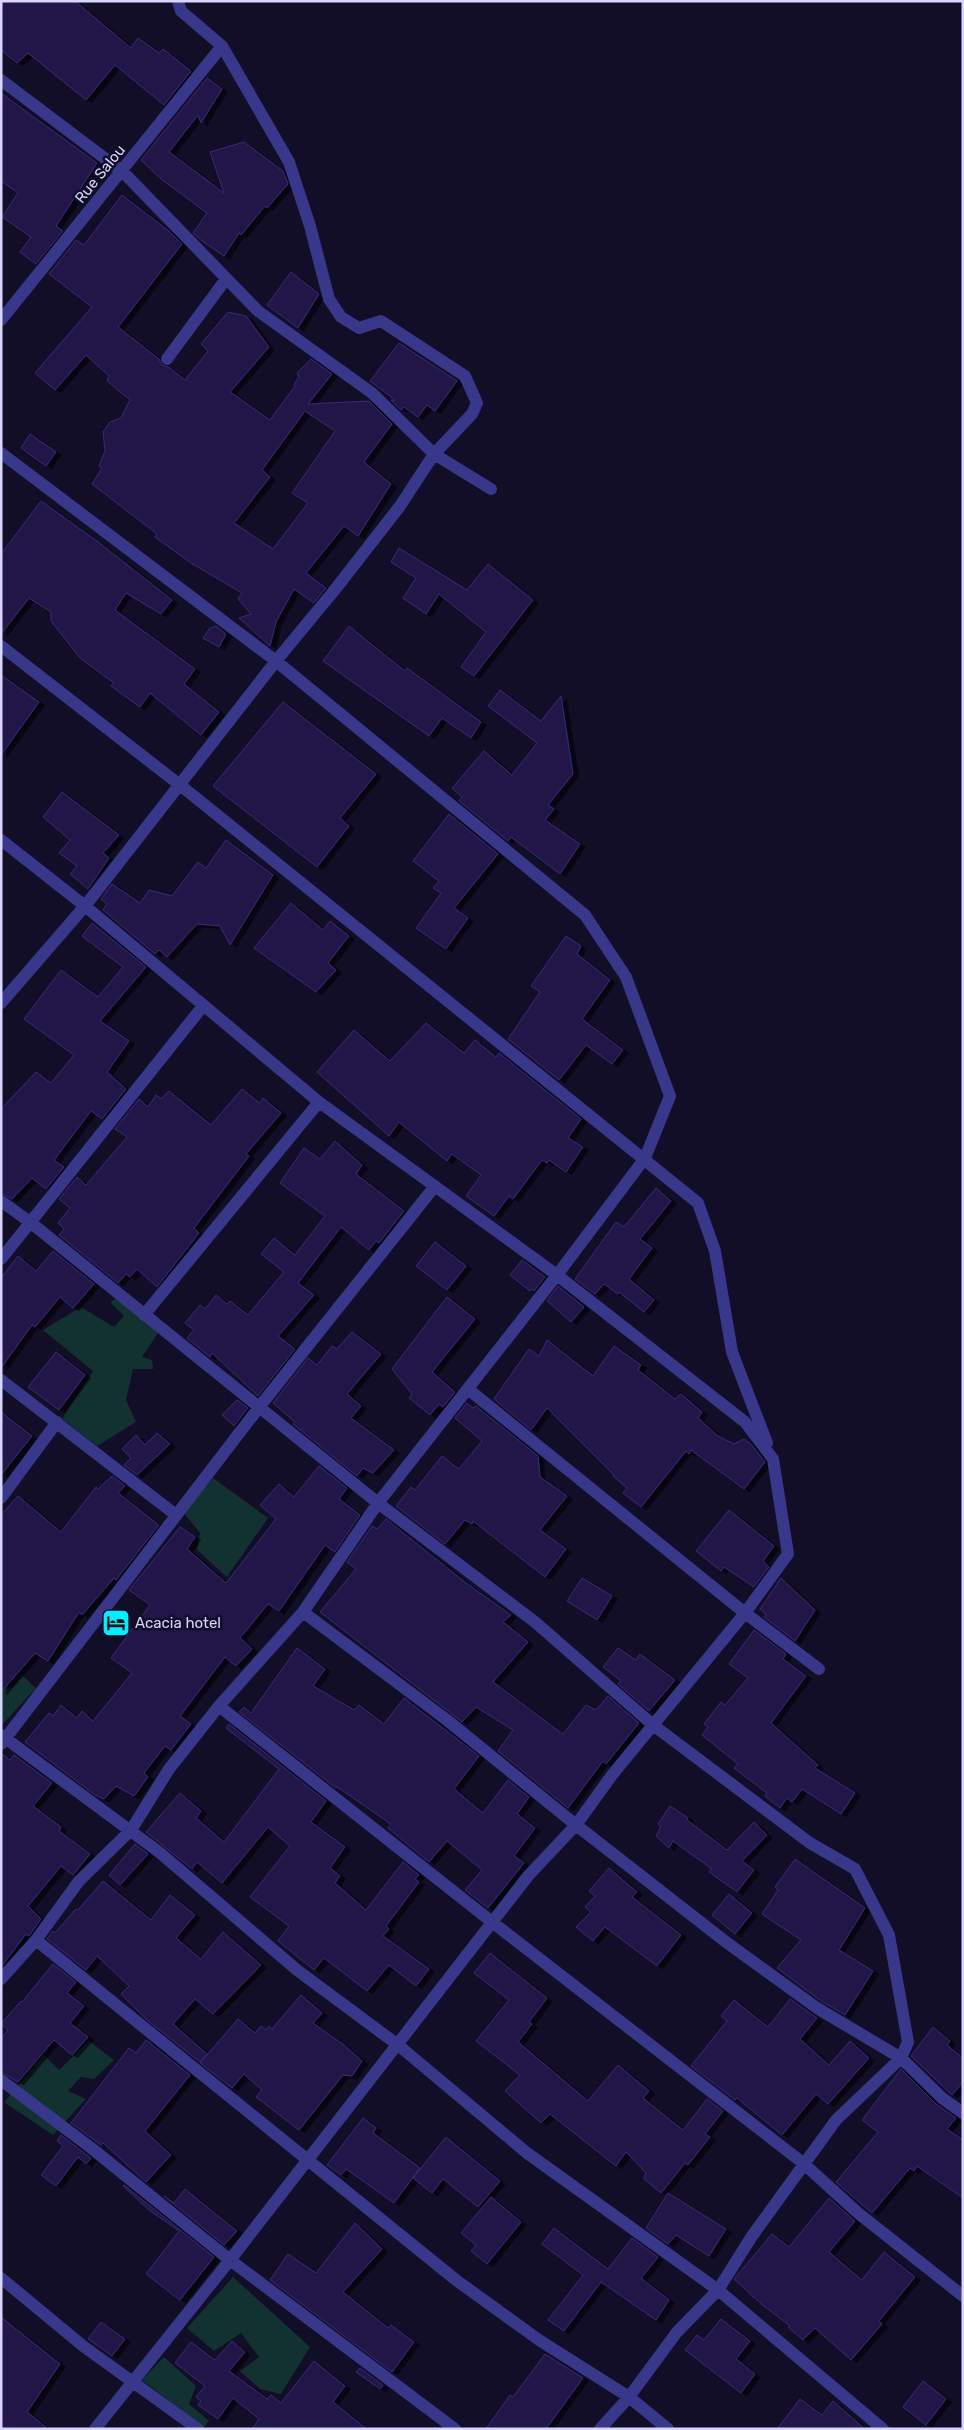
<svg xmlns="http://www.w3.org/2000/svg" width="964" height="2430" viewBox="0 0 964 2430" font-family="Rubik,sans-serif">
<defs>
<filter id="shadow"><feDropShadow dx="5.5" dy="3" stdDeviation="0" flood-color="#0009"/></filter>
</defs>
<rect width="100%" height="100%" fill="#120e27"/>
<path fill="#113230" d="M 119,1297 L 158,1333 L 142,1357 L 152,1360 L 153,1369 L 133,1369 L 126,1400 L 136,1422 L 97,1446 L 62,1419 L 93,1371 L 43,1330 L 81,1307 L 114,1327 L 124,1316 L 110,1302 Z
M 213,1478 L 268,1518 L 227,1577 L 197,1550 L 200,1533 L 183,1512 Z
M 22,1675 L 36,1688 L 1,1726 L 1,1686 L 12,1688 Z
M 89,2041 L 114,2060 L 94,2079 L 81,2077 L 68,2091 L 86,2099 L 53,2135 L 4,2102 L 44,2055 L 59,2070 Z
M 233,2277 L 310,2347 L 281,2394 L 260,2389 L 240,2371 L 259,2357 L 241,2333 L 214,2351 L 187,2328 Z
M 164,2357 L 196,2386 L 189,2404 L 209,2421 L 204,2427 L 142,2380 Z"/>
<path fill="#221949" stroke="#372a76" fill-rule="evenodd" filter="url(#shadow)" d="M 1,1 L 75,1 L 131,48 L 138,38 L 159,53 L 163,49 L 191,71 L 164,105 L 115,65 L 86,100 L 28,53 L 17,63 L 1,50 Z
M 207,78 L 222,89 L 201,123 L 198,115 L 169,152 L 224,193 L 210,152 L 244,142 L 283,171 L 288,184 L 267,208 L 265,206 L 241,235 L 239,233 L 224,256 L 202,241 L 193,233 L 207,213 L 161,179 L 141,160 Z
M 1,93 L 97,163 L 56,226 L 63,231 L 36,264 L 20,252 L 31,237 L 2,217 L 18,193 L 1,181 Z
M 122,195 L 169,231 L 182,244 L 118,327 L 159,359 L 162,365 L 168,367 L 185,380 L 208,351 L 201,344 L 228,312 L 246,316 L 269,347 L 230,392 L 270,420 L 295,386 L 294,384 L 299,377 L 297,373 L 311,359 L 332,374 L 308,404 L 369,401 L 392,424 L 364,462 L 391,484 L 358,536 L 344,526 L 306,573 L 326,588 L 314,603 L 294,589 L 276,622 L 270,646 L 239,618 L 251,614 L 238,599 L 242,593 L 191,563 L 155,537 L 157,534 L 92,484 L 102,468 L 99,466 L 105,451 L 103,432 L 110,422 L 121,418 L 130,400 L 107,381 L 109,376 L 86,355 L 55,390 L 35,373 L 92,307 L 49,274 L 76,240 L 84,245 ZM 305,411 L 335,431 L 292,493 L 308,503 L 273,549 L 234,523 L 270,477 L 262,470 Z
M 291,272 L 319,294 L 298,328 L 267,305 Z
M 399,343 L 457,381 L 435,411 L 427,405 L 418,417 L 404,407 L 401,410 L 391,400 L 395,400 L 370,381 Z
M 30,434 L 56,452 L 46,466 L 21,448 Z
M 41,501 L 97,541 L 172,600 L 161,614 L 126,593 L 115,610 L 195,669 L 184,684 L 219,712 L 201,735 L 150,693 L 140,707 L 111,686 L 114,683 L 80,658 L 51,621 L 51,612 L 29,598 L 1,634 L 1,554 Z
M 399,548 L 467,590 L 488,564 L 533,600 L 474,676 L 461,667 L 486,632 L 439,594 L 426,614 L 403,598 L 416,578 L 391,562 Z
M 216,626 L 226,634 L 219,647 L 203,638 L 210,628 Z
M 349,626 L 405,671 L 407,668 L 481,722 L 471,738 L 442,718 L 429,736 L 323,661 Z
M 1,675 L 39,702 L 1,755 Z
M 500,690 L 541,721 L 561,696 L 573,774 L 548,805 L 554,809 L 545,820 L 580,844 L 560,874 L 511,837 L 508,841 L 459,801 L 462,797 L 452,788 L 484,751 L 512,775 L 537,743 L 488,706 Z
M 283,702 L 376,774 L 340,818 L 349,826 L 317,867 L 213,786 Z
M 62,792 L 119,835 L 103,853 L 109,858 L 88,889 L 70,874 L 77,866 L 59,853 L 70,840 L 43,817 Z
M 449,814 L 498,854 L 454,908 L 468,918 L 446,949 L 416,928 L 441,893 L 433,888 L 439,881 L 413,861 Z
M 226,840 L 273,875 L 230,945 L 220,926 L 197,924 L 167,957 L 159,950 L 155,954 L 103,910 L 107,904 L 101,899 L 112,884 L 140,903 L 149,890 L 172,896 L 198,862 L 206,868 Z
M 291,903 L 323,930 L 330,921 L 349,936 L 328,963 L 336,970 L 316,992 L 254,948 Z
M 92,923 L 146,967 L 100,1021 L 129,1041 L 107,1072 L 126,1089 L 102,1119 L 91,1111 L 54,1160 L 64,1167 L 46,1189 L 32,1178 L 12,1199 L 1,1193 L 1,1109 L 36,1072 L 51,1083 L 74,1055 L 24,1019 L 61,970 L 98,997 L 123,967 L 82,936 Z
M 566,936 L 581,946 L 577,954 L 610,980 L 582,1019 L 623,1050 L 612,1064 L 586,1045 L 559,1080 L 508,1039 L 540,992 L 531,986 Z
M 426,1023 L 464,1053 L 475,1040 L 496,1057 L 499,1053 L 581,1119 L 568,1138 L 583,1147 L 566,1172 L 549,1160 L 547,1163 L 542,1160 L 513,1199 L 509,1196 L 494,1216 L 466,1196 L 481,1175 L 452,1154 L 447,1161 L 399,1122 L 389,1136 L 317,1072 L 354,1030 L 390,1061 Z
M 242,1089 L 260,1103 L 263,1098 L 281,1113 L 246,1154 L 249,1156 L 194,1228 L 199,1233 L 157,1287 L 137,1269 L 130,1277 L 126,1274 L 118,1283 L 59,1235 L 64,1229 L 58,1223 L 70,1208 L 59,1199 L 77,1177 L 86,1185 L 127,1137 L 115,1129 L 139,1099 L 148,1107 L 156,1095 L 161,1099 L 169,1091 L 211,1125 Z
M 335,1141 L 362,1165 L 356,1174 L 404,1211 L 379,1243 L 376,1241 L 369,1250 L 341,1227 L 298,1283 L 314,1295 L 278,1336 L 295,1349 L 258,1396 L 212,1353 L 210,1357 L 187,1338 L 194,1330 L 185,1323 L 200,1305 L 205,1309 L 216,1295 L 227,1304 L 230,1301 L 248,1315 L 284,1272 L 261,1254 L 274,1238 L 295,1255 L 325,1216 L 280,1183 L 304,1148 L 320,1159 Z
M 656,1188 L 671,1201 L 640,1239 L 652,1248 L 629,1279 L 654,1300 L 644,1312 L 619,1292 L 618,1294 L 604,1284 L 595,1294 L 575,1279 L 616,1222 L 624,1227 Z
M 435,1242 L 466,1266 L 447,1290 L 416,1266 Z
M 53,1251 L 94,1284 L 73,1308 L 60,1297 L 35,1327 L 32,1325 L 1,1368 L 1,1278 L 18,1256 L 36,1271 Z
M 522,1260 L 545,1277 L 534,1291 L 531,1289 L 530,1291 L 510,1275 Z
M 558,1286 L 584,1307 L 571,1322 L 547,1301 Z
M 447,1297 L 475,1319 L 432,1372 L 455,1392 L 443,1407 L 439,1404 L 430,1415 L 409,1398 L 412,1394 L 392,1369 Z
M 352,1332 L 381,1354 L 347,1394 L 361,1406 L 351,1418 L 394,1450 L 373,1473 L 363,1468 L 357,1476 L 293,1424 L 295,1422 L 273,1403 L 308,1358 L 317,1365 L 332,1346 L 337,1349 Z
M 547,1340 L 593,1376 L 614,1346 L 641,1365 L 638,1370 L 675,1399 L 681,1394 L 702,1412 L 698,1418 L 718,1436 L 734,1444 L 744,1439 L 752,1445 L 765,1462 L 744,1489 L 691,1450 L 689,1454 L 686,1451 L 641,1507 L 623,1493 L 627,1488 L 613,1476 L 614,1475 L 547,1408 L 531,1430 L 494,1399 L 529,1349 L 539,1356 Z
M 56,1352 L 85,1375 L 59,1410 L 28,1387 Z
M 237,1400 L 248,1408 L 234,1426 L 222,1415 Z
M 467,1403 L 473,1408 L 476,1406 L 538,1456 L 540,1477 L 567,1496 L 540,1530 L 566,1549 L 545,1577 L 473,1521 L 472,1524 L 465,1520 L 445,1544 L 396,1506 L 411,1487 L 415,1490 L 442,1456 L 459,1469 L 482,1441 L 455,1418 Z
M 1,1412 L 32,1436 L 1,1475 Z
M 157,1433 L 170,1444 L 137,1475 L 124,1465 L 131,1458 L 122,1449 L 136,1435 L 145,1445 Z
M 319,1466 L 347,1488 L 339,1499 L 360,1515 L 335,1552 L 325,1545 L 279,1611 L 268,1604 L 240,1638 L 252,1649 L 236,1666 L 225,1657 L 180,1716 L 191,1724 L 171,1750 L 165,1746 L 144,1773 L 148,1777 L 134,1796 L 116,1786 L 104,1799 L 95,1795 L 25,1742 L 49,1713 L 53,1716 L 61,1705 L 77,1718 L 82,1711 L 93,1721 L 132,1673 L 111,1658 L 150,1605 L 129,1590 L 180,1527 L 195,1537 L 187,1549 L 226,1583 L 276,1519 L 260,1505 L 279,1484 L 294,1497 Z
M 112,1476 L 125,1486 L 118,1493 L 159,1525 L 116,1580 L 114,1578 L 82,1615 L 79,1612 L 48,1661 L 35,1653 L 1,1692 L 1,1515 L 18,1496 L 61,1532 L 96,1487 L 98,1489 Z
M 729,1510 L 774,1546 L 763,1561 L 769,1567 L 754,1587 L 724,1567 L 721,1571 L 696,1551 Z
M 386,1519 L 466,1583 L 511,1615 L 503,1622 L 528,1642 L 493,1682 L 563,1734 L 586,1705 L 596,1710 L 608,1696 L 639,1723 L 606,1764 L 603,1761 L 568,1808 L 498,1751 L 513,1730 L 476,1707 L 462,1722 L 320,1612 L 356,1569 L 347,1562 L 372,1526 L 377,1529 Z
M 582,1578 L 612,1596 L 597,1620 L 567,1601 Z
M 781,1578 L 815,1610 L 795,1641 L 764,1617 L 766,1614 L 760,1609 Z
M 754,1630 L 786,1654 L 783,1659 L 806,1676 L 771,1723 L 818,1765 L 815,1768 L 855,1793 L 841,1814 L 802,1789 L 792,1802 L 787,1798 L 780,1808 L 765,1796 L 767,1793 L 734,1768 L 738,1764 L 702,1735 L 708,1727 L 704,1724 L 721,1702 L 725,1705 L 748,1678 L 729,1664 Z
M 297,1648 L 325,1669 L 313,1686 L 354,1710 L 359,1705 L 384,1724 L 404,1698 L 479,1756 L 454,1789 L 483,1813 L 508,1780 L 529,1797 L 517,1814 L 535,1828 L 514,1856 L 524,1863 L 488,1908 L 465,1890 L 482,1870 L 447,1841 L 429,1862 L 388,1828 L 391,1824 L 337,1787 L 336,1788 L 239,1712 L 244,1707 L 251,1713 Z
M 618,1648 L 636,1660 L 640,1654 L 675,1680 L 649,1711 L 618,1684 L 621,1681 L 603,1667 Z
M 229,1724 L 326,1801 L 311,1822 L 345,1847 L 330,1868 L 340,1876 L 335,1883 L 366,1910 L 403,1862 L 419,1875 L 415,1879 L 419,1882 L 386,1926 L 389,1929 L 383,1936 L 429,1969 L 416,1986 L 389,1965 L 367,1991 L 324,1958 L 314,1970 L 278,1941 L 289,1926 L 250,1897 L 290,1846 L 268,1827 L 222,1883 L 197,1862 L 192,1869 L 146,1832 L 180,1793 L 201,1811 L 196,1818 L 224,1842 L 279,1769 L 226,1728 Z
M 1,1753 L 10,1760 L 14,1755 L 52,1783 L 33,1806 L 61,1827 L 59,1831 L 90,1854 L 73,1875 L 61,1866 L 28,1906 L 41,1919 L 29,1936 L 26,1934 L 1,1967 Z
M 670,1806 L 688,1818 L 687,1820 L 727,1850 L 754,1822 L 767,1835 L 742,1861 L 754,1870 L 737,1892 L 709,1872 L 712,1869 L 673,1841 L 669,1848 L 656,1836 L 661,1826 L 658,1824 Z
M 135,1844 L 148,1854 L 120,1885 L 109,1875 Z
M 795,1859 L 865,1908 L 839,1950 L 873,1971 L 845,2015 L 821,2001 L 777,1968 L 801,1940 L 762,1914 L 778,1890 L 775,1887 Z
M 609,1868 L 637,1892 L 632,1897 L 681,1935 L 657,1966 L 605,1927 L 593,1941 L 576,1927 L 591,1912 L 585,1907 L 595,1896 L 589,1891 Z
M 103,1881 L 151,1920 L 170,1895 L 195,1915 L 176,1938 L 201,1959 L 223,1932 L 261,1965 L 213,2014 L 195,1999 L 173,2024 L 207,2054 L 200,2062 L 148,2021 L 121,1994 L 129,1986 L 97,1956 L 86,1970 L 47,1939 L 53,1931 L 55,1933 L 76,1909 L 78,1910 Z
M 729,1894 L 752,1913 L 735,1934 L 712,1915 Z
M 490,1953 L 547,1998 L 529,2022 L 532,2024 L 518,2042 L 588,2101 L 618,2065 L 649,2091 L 643,2098 L 683,2130 L 707,2099 L 723,2111 L 705,2134 L 710,2137 L 688,2165 L 685,2163 L 661,2193 L 644,2179 L 646,2173 L 626,2152 L 616,2166 L 550,2114 L 541,2123 L 505,2091 L 520,2075 L 476,2041 L 509,2000 L 474,1973 Z
M 53,1964 L 76,1982 L 67,1993 L 84,2006 L 70,2023 L 88,2037 L 72,2055 L 54,2040 L 18,2082 L 1,2072 L 1,2039 L 8,2030 L 1,2024 L 21,2001 L 22,2002 Z
M 301,1995 L 322,2013 L 313,2023 L 344,2045 L 362,2061 L 352,2076 L 343,2075 L 299,2130 L 256,2097 L 262,2090 L 244,2074 L 232,2088 L 200,2063 L 238,2019 L 255,2033 L 261,2026 L 266,2030 L 269,2026 L 272,2029 Z
M 790,1999 L 817,2018 L 800,2039 L 829,2065 L 850,2041 L 869,2058 L 828,2104 L 816,2094 L 782,2135 L 737,2098 L 735,2100 L 691,2066 L 727,2021 L 721,2016 L 734,2000 L 768,2027 Z
M 933,2027 L 950,2041 L 947,2045 L 963,2058 L 963,2082 L 952,2095 L 911,2056 Z
M 146,2040 L 190,2075 L 145,2131 L 171,2155 L 146,2182 L 103,2143 L 101,2145 L 71,2123 L 129,2048 L 136,2053 Z
M 901,2069 L 936,2104 L 956,2118 L 947,2129 L 963,2140 L 963,2198 L 917,2166 L 914,2171 L 910,2168 L 872,2213 L 836,2182 L 878,2132 L 862,2120 Z
M 363,2118 L 376,2128 L 373,2133 L 420,2168 L 394,2203 L 346,2169 L 341,2175 L 327,2165 Z
M 61,2135 L 91,2158 L 86,2164 L 78,2157 L 56,2186 L 41,2175 L 63,2146 L 57,2141 Z
M 446,2137 L 500,2181 L 478,2207 L 443,2179 L 432,2193 L 413,2178 Z
M 124,2185 L 214,2257 L 180,2300 L 146,2274 L 179,2231 L 149,2210 L 123,2186 Z
M 185,2189 L 237,2231 L 224,2245 L 164,2196 L 174,2203 Z
M 668,2193 L 726,2229 L 709,2256 L 676,2235 L 668,2244 L 646,2228 Z
M 491,2197 L 521,2222 L 487,2264 L 471,2251 L 476,2245 L 461,2233 Z
M 829,2198 L 855,2221 L 829,2252 L 862,2280 L 884,2252 L 915,2277 L 879,2321 L 882,2324 L 851,2360 L 815,2328 L 803,2340 L 788,2327 L 790,2326 L 760,2303 L 734,2279 L 772,2234 L 789,2247 Z
M 355,2223 L 382,2249 L 343,2292 L 388,2328 L 391,2325 L 414,2342 L 392,2372 L 270,2280 L 288,2254 L 316,2273 Z
M 554,2228 L 608,2269 L 632,2238 L 658,2257 L 641,2278 L 669,2300 L 656,2320 L 601,2282 L 564,2331 L 548,2320 L 583,2275 L 542,2244 Z
M 1,2317 L 60,2364 L 27,2412 L 48,2429 L 1,2429 Z
M 721,2319 L 750,2341 L 736,2359 L 755,2374 L 741,2393 L 685,2350 L 697,2335 L 704,2340 Z
M 101,2322 L 125,2339 L 112,2356 L 88,2339 Z
M 232,2341 L 245,2352 L 229,2371 L 267,2399 L 271,2395 L 281,2403 L 314,2361 L 345,2386 L 333,2402 L 367,2429 L 252,2429 L 259,2419 L 233,2398 L 218,2419 L 198,2405 L 201,2401 L 196,2397 L 205,2386 L 175,2363 L 191,2342 L 215,2360 Z
M 545,2354 L 583,2378 L 546,2429 L 486,2429 L 510,2395 L 513,2397 Z
M 360,2368 L 383,2385 L 380,2389 L 356,2372 Z
M 923,2381 L 946,2399 L 926,2425 L 903,2407 Z
M 800,2399 L 822,2415 L 833,2401 L 865,2429 L 777,2429 Z"/>
<g fill="none" stroke-linecap="round" stroke-linejoin="round">
<path stroke="#383789" stroke-width="12" d="M 1,80 L 123,172 L 258,311 L 372,393 L 434,454 L 491,489
M 1,320 L 222,46
M 167,359 L 226,279
M 1,453 L 276,661 L 585,915 L 626,977 L 670,1096 L 645,1158 L 557,1275 L 378,1503 L 303,1612 L 219,1706 L 169,1769 L 131,1830 L 79,1881 L 36,1940 L 1,1979
M 1,646 L 180,785 L 698,1203 L 715,1251 L 732,1352 L 767,1443
M 1,840 L 85,906 L 319,1102 L 557,1275 L 745,1422 L 773,1459 L 788,1554 L 745,1613 L 612,1775 L 576,1825 L 528,1876 L 230,2260 L 95,2429
M 1,1003 L 85,906 L 276,661 L 337,587 L 400,506 L 434,454 L 472,414 L 477,403 L 465,376 L 381,321 L 359,328 L 341,317 L 329,299 L 310,226 L 289,162 L 222,46 L 181,11 L 178,1
M 1,1201 L 30,1222 L 378,1503 L 535,1622 L 653,1725 L 810,1843 L 855,1869 L 889,1935 L 908,2042 L 901,2058 L 836,2120 L 752,2236 L 718,2290 L 677,2332 L 629,2397 L 600,2429
M 1,1259 L 203,1006
M 144,1315 L 319,1102
M 1,1380 L 176,1515
M 468,1389 L 745,1613 L 819,1669
M 1,1498 L 57,1422
M 303,1612 L 447,1720 L 576,1825 L 726,1942 L 817,2008 L 901,2058 L 942,2098 L 963,2113
M 219,1706 L 492,1922 L 803,2163 L 858,2213 L 963,2296
M 1,1735 L 159,1852 L 297,1970 L 398,2045 L 527,2153 L 718,2290 L 883,2429
M 1,1744 L 260,1406 L 435,1186
M 36,1940 L 456,2280 L 539,2340 L 629,2397 L 668,2429
M 1,2080 L 90,2147 L 230,2260 L 455,2429
M 1,2278 L 83,2346 L 198,2429"/>
</g>
<defs>
<symbol id="hotel-square" viewBox="-11 -11 22 22"><rect x="-9" y="-9" width="18" height="18" rx="4" fill="#01eeff" stroke="#120e27"/><path d="M-6-4.5h1.5V1H6V5H4.5V3h-9V5H-6ZM-4 0a1.8 1.8 0 1 1 3.6 0ZM.5 0V-2.5h3Q6-2.5 6 0Z" fill="#111"/></symbol>
</defs>
<g fill-rule="evenodd">
<use href="#hotel-square" x="100" y="1607" width="32" height="32"/>
</g>
<g text-anchor="middle" stroke-width="5" stroke-linejoin="round" paint-order="stroke">
<g font-size="15" fill="#d8d5ff" stroke="#120e27">
<text transform="translate(100 174) rotate(-51)" y="5">Rue Salou</text>
</g>
<g font-size="15" fill="#d8d5ff" stroke="#120e27" text-anchor="start">
<text x="135" y="1628">Acacia hotel</text>
</g>
</g>
<rect width="964" height="2430" fill="none" stroke="#d8d5ff" stroke-width="5"/>
</svg>
